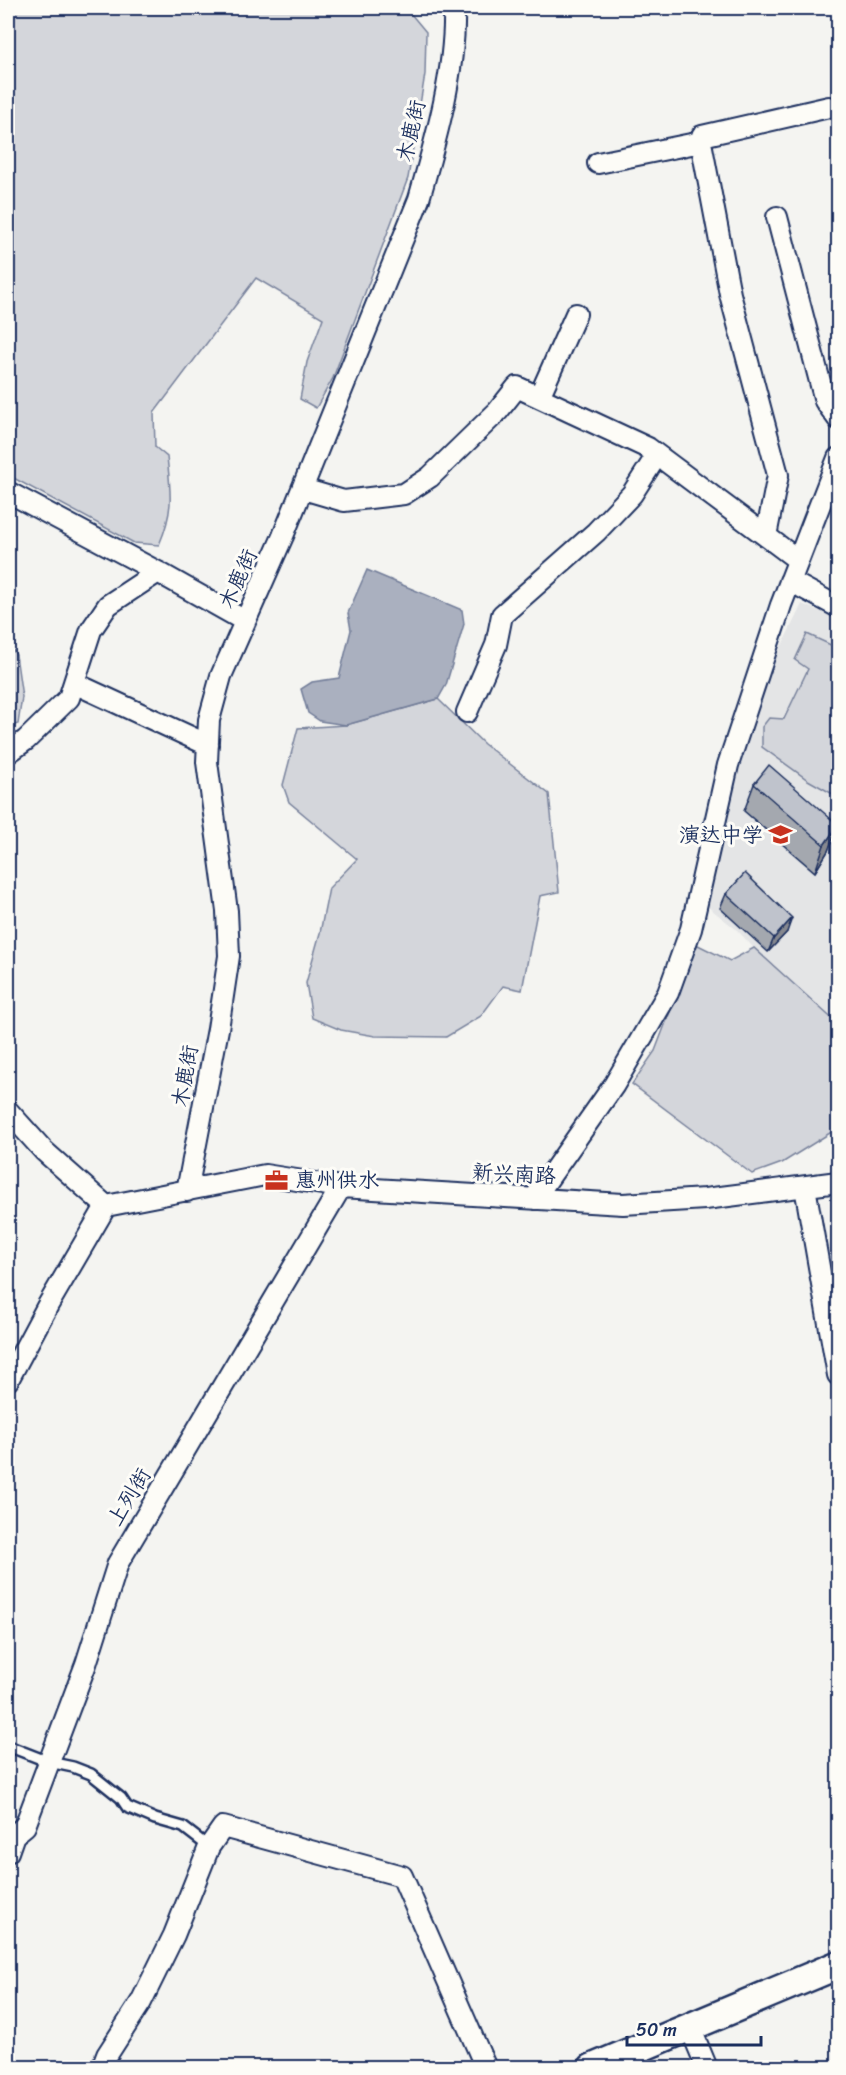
<svg xmlns="http://www.w3.org/2000/svg" width="846" height="2075" viewBox="0 0 846 2075" font-family="Sriracha,'LXGW WenKai TC',sans-serif">
<rect width="100%" height="100%" fill="#f4f4f1"/>
<filter id="ink" filterUnits="userSpaceOnUse"><feTurbulence type="fractalNoise" baseFrequency=".0167" numOctaves="2"/><feDisplacementMap in="SourceGraphic" scale="12" xChannelSelector="R" yChannelSelector="G"/><feConvolveMatrix kernelMatrix="1 2 1 2 8 2 1 2 1" color-interpolation-filters="sRGB"/></filter>
<g filter="url(#ink)">
<path fill="#e4e5e6" d="M 802,604 L 838,619 L 838,1025 L 767,962 L 737,930 L 707,906 L 739,764 L 758,694 Z"/>
<path fill="#d4d6db" stroke="#78829c" stroke-width="1.5" d="M 8,8 L 406,8 L 426,32 L 425,74 L 408,178 L 333,378 L 316,408 L 300,399 L 307,362 L 323,318 L 256,278 L 154,413 L 155,447 L 167,457 C 171,494 174,510 159,545 L 134,543 L 8,475 Z
M 807,634 L 833,646 L 838,638 L 838,797 L 808,780 L 762,747 L 762,727 L 769,718 L 784,719 L 808,669 L 795,660 Z
M 8,642 L 16,655 L 22,697 L 18,724 L 8,727 Z
M 438,699 L 484,744 L 549,794 L 559,892 L 540,896 L 522,990 L 503,986 L 481,1016 L 446,1037 L 375,1036 L 341,1030 L 312,1018 L 306,983 L 320,933 L 329,888 L 357,859 L 289,802 L 283,785 L 298,728 L 346,725 Z
M 696,944 L 730,961 L 754,948 L 838,1024 L 838,1128 L 782,1163 L 752,1174 L 632,1084 L 655,1051 Z"/>
<path fill="#aab0bf" stroke="#717c98" stroke-width="1.5" d="M 367,570 L 462,610 L 464,624 L 446,685 L 438,699 L 346,725 L 320,721 L 308,713 L 301,689 L 312,682 L 339,678 L 351,630 L 348,613 Z"/>
<g fill="none" stroke-linecap="round" stroke-linejoin="round">
<defs>
<path id="service" d="M 8,1746 L 49,1762 L 73,1767 L 91,1774 L 121,1798 L 127,1807 L 155,1819 L 183,1827 L 209,1847"/>
<path id="minor" d="M 598,163 L 701,142
M 777,217 L 825,401 L 838,419
M 539,397 L 576,314
M 303,489 L 344,501 L 404,494 L 430,477 L 498,411 L 517,387 L 648,448 L 798,560
M 8,492 L 158,572
M 766,536 L 778,475 L 730,294 L 701,142 L 702,136 L 829,107
M 790,581 L 838,607
M 74,683 L 208,745
M 467,712 L 496,645 L 502,615 L 596,532 L 632,494 L 657,455
M 8,753 L 26,740 L 69,698 L 91,630 L 108,605 L 158,572 L 245,621
M 8,1111 L 44,1151 L 106,1206
M 805,1187 L 838,1375
M 187,1191 L 218,1029 L 229,956 L 227,911 L 207,762 L 209,720 L 221,676 L 283,536 L 419,199 C 436,139 456,70 454,8
M 534,1199 L 614,1085 L 668,993 L 691,929 L 728,765 L 781,605 L 838,458
M 8,1380 L 48,1305 L 106,1206 L 265,1175 L 341,1187 L 623,1204 L 705,1199 L 838,1182
M 8,1852 L 14,1835 L 25,1826 L 86,1664 L 118,1563 L 341,1187
M 690,2027 L 707,2068
M 102,2068 L 107,2055 L 141,2002 L 174,1935 L 209,1847 L 223,1827 L 402,1876 L 486,2068"/>
<path id="secondary" d="M 592,2068 L 838,1965"/>
</defs>
<use href="#service" stroke="#1b2f5e" stroke-width="14"/>
<use href="#minor" stroke="#1b2f5e" stroke-width="24"/>
<use href="#secondary" stroke="#1b2f5e" stroke-width="32"/>
<use href="#service" stroke="#fdfcf7" stroke-width="9"/>
<use href="#minor" stroke="#fdfcf7" stroke-width="20"/>
<use href="#secondary" stroke="#fdfcf7" stroke-width="27"/>
</g>
<path fill="#a4a8af" stroke="#1b2f5e" stroke-width="1.5" d="M 754,784 L 838,825 L 828,851 L 815,872 L 744,811 Z
M 726,894 L 787,932 L 768,952 L 720,908 Z"/>
<path fill="#86888f" stroke="#1b2f5e" stroke-width="1.5" d="M 838,825 L 828,851 L 815,872 L 824,845 Z
M 792,918 L 787,932 L 768,952 L 774,938 Z"/>
<path fill="#bfc3cc" stroke="#1b2f5e" stroke-width="1.5" d="M 769,765 L 838,825 L 824,845 L 754,784 Z
M 745,873 L 792,918 L 774,938 L 726,894 Z"/>
</g>
<defs>
<symbol id="school-bare" viewBox="-9 -9 18 18"><path d="M0-5L7-2L0 1L-7-2ZM-4 1L0 2.5L4 1V4Q0 6-4 4Z" fill="#c8321e" stroke="#fdfcf7" stroke-width="2.5" paint-order="stroke"/></symbol>
<symbol id="office-bare" viewBox="-9 -9 18 18"><path d="M-6-3h4V-5.5h4V-3h4V5H-6ZM-1-4.5V-3h2v-1.5ZM-6 0V1H6V0Z" fill="#c8321e" stroke="#fdfcf7" stroke-width="2.5" paint-order="stroke"/></symbol>
</defs>
<g fill-rule="evenodd">
<use href="#school-bare" x="764" y="818" width="33" height="33"/>
<use href="#office-bare" x="260" y="1164" width="33" height="33"/>
</g>
<g text-anchor="middle" stroke-width="6" stroke-linejoin="round" paint-order="stroke">
<g font-size="21" fill="#1b2f5e" stroke="#fdfcf7">
<text transform="translate(411 131) rotate(-77)" y="7">木鹿街</text>
<text transform="translate(238 579) rotate(-66)" y="7">木鹿街</text>
<text transform="translate(185 1076) rotate(-80)" y="7">木鹿街</text>
<text transform="translate(514 1174) rotate(3)" y="7">新兴南路</text>
<text transform="translate(129 1497) rotate(-59)" y="7">上列街</text>
</g>
<g font-size="21" fill="#1b2f5e" stroke="#fdfcf7" text-anchor="end">
<text x="763" y="842">演达中学</text>
<text x="295" y="1187" text-anchor="start">惠州供水</text>
</g>
</g>
<rect width="846" height="2075" fill="none" stroke="#fdfcf7" stroke-width="30"/>
<rect x="15" y="15" width="816" height="2045" fill="none" stroke="#1b2f5e" stroke-width="2" filter="url(#ink)"/>
<path d="M627 2036v9h134v-9" fill="none" stroke="#1b2f5e" stroke-width="3"/>
<text x="636" y="2036" font-size="18" fill="#1b2f5e" stroke="#fdfcf7" stroke-width="4.5" paint-order="stroke">50 m</text>
</svg>
